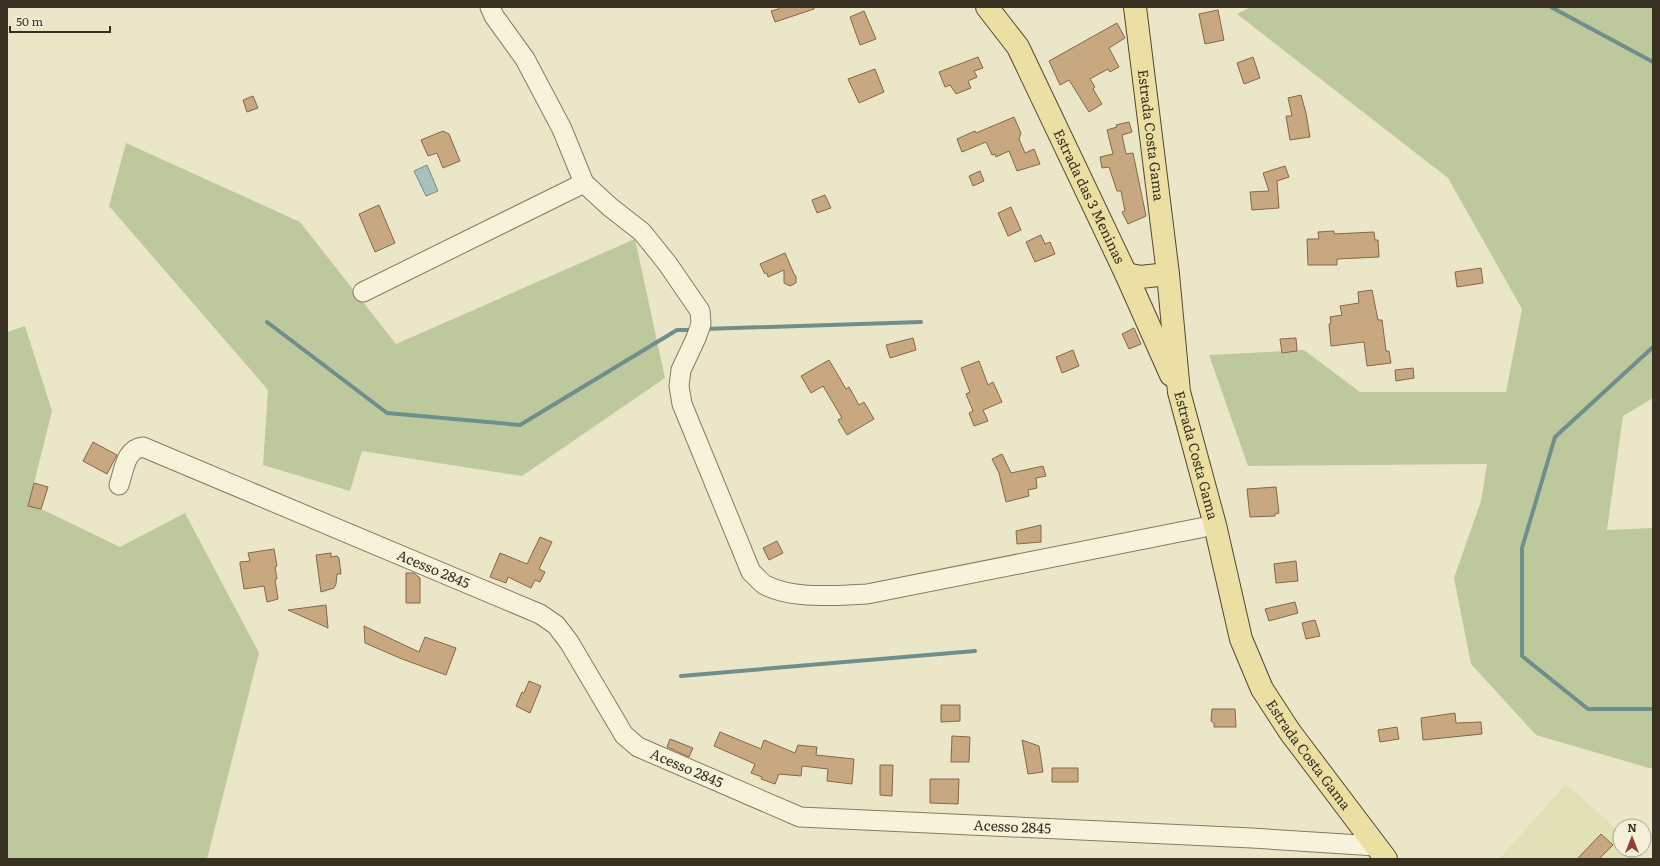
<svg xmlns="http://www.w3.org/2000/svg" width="1660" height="866" viewBox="0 0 1660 866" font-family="Literata,serif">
<rect width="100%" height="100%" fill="#ece6c9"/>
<path fill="#e1e0b6" d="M 1566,784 L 1620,832 L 1620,850 L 1637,850 L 1630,859 L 1499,859 Z"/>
<path fill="#bdc99d" d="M 1251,7 L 1653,7 L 1653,398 L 1623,416 L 1607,530 L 1653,528 L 1653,768 L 1649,768 L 1536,735 L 1471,664 L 1454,578 L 1481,501 L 1487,464 L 1248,466 L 1209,355 L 1304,350 L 1360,392 L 1506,392 L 1522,309 L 1448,178 L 1237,14 Z
M 126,143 L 300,222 L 396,344 L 635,239 L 665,378 L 522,476 L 362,451 L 350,491 L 263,465 L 268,390 L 109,206 Z
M 25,326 L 52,411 L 29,503 L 120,547 L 185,513 L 259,653 L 207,859 L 7,859 L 7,332 Z"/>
<path fill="#a9c0bd" stroke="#708e8b" d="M 427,165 L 438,191 L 426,196 L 414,171 Z"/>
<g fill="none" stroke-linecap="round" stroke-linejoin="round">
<path stroke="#708e8b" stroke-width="4" d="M 1551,7 L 1653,62
M 267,322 L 387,413 L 520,425 L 677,330 L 693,330
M 704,329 L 921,322
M 1653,347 L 1555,437 L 1522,548 L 1522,656 L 1588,709 L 1653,709
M 681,676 L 975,651"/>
</g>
<path fill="#c7a881" stroke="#846846" d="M 778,7 L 814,7 L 814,9 L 775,22 L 771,11 L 779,9 Z
M 1218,10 L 1224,40 L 1205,44 L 1199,14 Z
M 864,11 L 876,39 L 860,45 L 850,17 Z
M 1117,23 L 1125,38 L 1109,48 L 1119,67 L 1110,72 L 1108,69 L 1090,79 L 1095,87 L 1093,89 L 1102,104 L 1089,112 L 1069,80 L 1060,85 L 1049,61 Z
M 978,57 L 983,68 L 974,71 L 977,77 L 968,81 L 971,88 L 956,94 L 950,85 L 945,87 L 939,72 Z
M 1253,57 L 1260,78 L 1244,84 L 1237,63 Z
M 875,69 L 884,92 L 859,103 L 848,79 Z
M 1301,95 L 1306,113 L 1310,137 L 1290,140 L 1286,116 L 1292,116 L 1288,98 Z
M 253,96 L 258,108 L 247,112 L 243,100 Z
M 1014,117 L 1021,133 L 1019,139 L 1025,153 L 1034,149 L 1040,164 L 1017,171 L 1009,151 L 996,157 L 995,154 L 992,155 L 986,142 L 962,152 L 957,139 L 975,131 L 976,133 Z
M 1129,122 L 1132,132 L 1122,135 L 1126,154 L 1133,153 L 1146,216 L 1128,224 L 1122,212 L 1125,211 L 1121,191 L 1117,191 L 1109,167 L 1102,168 L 1100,157 L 1113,154 L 1107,130 L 1117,127 L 1116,125 Z
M 443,131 L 449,134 L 460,161 L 443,168 L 437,153 L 428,156 L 421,140 Z
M 1285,166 L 1289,177 L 1277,181 L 1279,208 L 1252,210 L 1250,192 L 1269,191 L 1263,173 Z
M 980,171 L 984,181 L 973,186 L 969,176 Z
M 825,195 L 831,208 L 817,213 L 812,200 Z
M 379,205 L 395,243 L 375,252 L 359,214 Z
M 1011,207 L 1021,230 L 1008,236 L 998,213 Z
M 1334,231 L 1334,234 L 1374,232 L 1375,240 L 1378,240 L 1379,257 L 1337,259 L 1337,265 L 1308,265 L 1307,239 L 1319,239 L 1318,232 Z
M 1041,235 L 1045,244 L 1050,242 L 1055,254 L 1035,262 L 1026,242 Z
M 785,253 L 794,274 L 796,276 L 796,283 L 790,286 L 784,283 L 784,270 L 768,277 L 767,273 L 765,274 L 760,264 Z
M 1481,268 L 1483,283 L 1457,287 L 1455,272 Z
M 1372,290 L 1378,320 L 1382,320 L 1386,351 L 1389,351 L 1391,363 L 1367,366 L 1364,342 L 1331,346 L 1329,324 L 1331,323 L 1330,317 L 1342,315 L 1340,306 L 1359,303 L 1358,292 Z
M 1134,328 L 1141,344 L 1129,349 L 1122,334 Z
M 913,338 L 916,350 L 890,358 L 886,345 Z
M 1296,338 L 1297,351 L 1282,353 L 1280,339 Z
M 1073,350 L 1079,366 L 1062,373 L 1056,357 Z
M 829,360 L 846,389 L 849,387 L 859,405 L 864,402 L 874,419 L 847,435 L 838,420 L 842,418 L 823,386 L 811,393 L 801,376 Z
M 979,361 L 988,385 L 993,382 L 1002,402 L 983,410 L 988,421 L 974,426 L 969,413 L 973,411 L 966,394 L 970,392 L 961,368 Z
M 1413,368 L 1414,378 L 1396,381 L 1395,370 Z
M 93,442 L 117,455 L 107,474 L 83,461 Z
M 1002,454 L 1011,473 L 1043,466 L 1046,476 L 1036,478 L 1037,488 L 1028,490 L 1029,496 L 1006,502 L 999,473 L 992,459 Z
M 34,483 L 48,487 L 41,509 L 28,506 Z
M 1276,487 L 1279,513 L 1275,514 L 1275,516 L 1250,517 L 1247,489 Z
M 1041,525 L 1041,542 L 1017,544 L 1016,531 Z
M 540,537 L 552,542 L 539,569 L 545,572 L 540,582 L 535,580 L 531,588 L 508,577 L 506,583 L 490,577 L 500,553 L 527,564 Z
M 777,541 L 783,553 L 769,560 L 763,548 Z
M 274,549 L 277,566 L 275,567 L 277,579 L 275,579 L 278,599 L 267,602 L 264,586 L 244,589 L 240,564 L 240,562 L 250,561 L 248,553 Z
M 331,553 L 331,557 L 337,556 L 339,558 L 341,574 L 337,574 L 336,584 L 334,588 L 321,592 L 316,555 Z
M 1296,561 L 1298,581 L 1276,583 L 1274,564 Z
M 406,573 L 414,573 L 420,578 L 420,603 L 406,603 Z
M 1295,602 L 1298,613 L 1269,621 L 1265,609 Z
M 326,605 L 328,628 L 288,610 Z
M 1315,620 L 1320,636 L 1306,639 L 1302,623 Z
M 364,626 L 419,652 L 425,637 L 456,648 L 446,675 L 402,659 L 365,643 Z
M 529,681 L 541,686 L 530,713 L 516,706 L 522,692 L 524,693 Z
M 941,705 L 960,705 L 960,721 L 941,722 Z
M 1212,709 L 1235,709 L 1236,727 L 1214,727 L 1214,723 L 1211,721 Z
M 1455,713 L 1456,723 L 1481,722 L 1482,734 L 1423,740 L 1421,718 Z
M 1397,727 L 1399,739 L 1380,742 L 1378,730 Z
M 720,732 L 761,749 L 764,740 L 795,753 L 798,745 L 817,747 L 816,755 L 854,759 L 852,784 L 827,781 L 828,769 L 802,766 L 801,776 L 779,774 L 775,784 L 761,779 L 762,777 L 751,773 L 755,764 L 714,746 Z
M 952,736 L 970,737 L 969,762 L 951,762 Z
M 670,739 L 693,748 L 689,757 L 667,747 Z
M 1022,740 L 1039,746 L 1043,772 L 1028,774 Z
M 880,765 L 893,765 L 892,796 L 880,795 Z
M 1052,768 L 1078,768 L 1078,782 L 1052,782 Z
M 930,779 L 959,779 L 958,804 L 930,803 Z
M 1601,834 L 1613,845 L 1599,859 L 1577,859 Z"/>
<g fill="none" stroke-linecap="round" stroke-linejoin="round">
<defs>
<g id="minor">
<path d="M 490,7 L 494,16 L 525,59 L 562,129 L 584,183 L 610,207 L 642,232 L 667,263 L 700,311 L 701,324 L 696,338 L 681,370 L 679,386 L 682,404 L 751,572 C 756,576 760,582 765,585 C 794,600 836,595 867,594 L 1215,525"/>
<path d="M 363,292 L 584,183"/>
<path id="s1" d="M 119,485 C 124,471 125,449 143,447 L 540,614 L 556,625 L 569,642 L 624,735 L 638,747 L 800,817 L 1252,838 L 1376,846"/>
</g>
<g id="major">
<path id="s2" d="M 987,7 L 1018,47 L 1126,274 L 1171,375"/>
<path id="s3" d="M 1135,7 L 1168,274 L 1179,392 L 1215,525 L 1241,639 L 1262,689 L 1290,732 L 1386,859"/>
<path d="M 1126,274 L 1140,277 L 1168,274"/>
</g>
</defs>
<use href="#minor" stroke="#867a5f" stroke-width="21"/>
<use href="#major" stroke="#554732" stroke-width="24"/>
<use href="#minor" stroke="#f7f3db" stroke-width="19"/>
<use href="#major" stroke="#ebdfa4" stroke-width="22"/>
</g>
<g text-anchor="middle" stroke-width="4" stroke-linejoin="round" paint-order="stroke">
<g font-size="14" fill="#383021" stroke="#f3efd8">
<text dy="5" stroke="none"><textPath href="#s3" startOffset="129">Estrada Costa Gama</textPath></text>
<text dy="5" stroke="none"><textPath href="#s2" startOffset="216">Estrada das 3 Meninas</textPath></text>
<text dy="5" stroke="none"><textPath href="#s3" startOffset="453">Estrada Costa Gama</textPath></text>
<text dy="5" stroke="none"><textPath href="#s1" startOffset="363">Acesso 2845</textPath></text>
<text dy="5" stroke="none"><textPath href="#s3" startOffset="777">Estrada Costa Gama</textPath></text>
<text dy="5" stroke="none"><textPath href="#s1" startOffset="699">Acesso 2845</textPath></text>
<text dy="5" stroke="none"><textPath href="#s1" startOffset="1035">Acesso 2845</textPath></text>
</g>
</g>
<rect width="1660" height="866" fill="none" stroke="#383021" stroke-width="16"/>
<g transform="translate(1632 838)"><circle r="19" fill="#f3efd8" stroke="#a8a38f"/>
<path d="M0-3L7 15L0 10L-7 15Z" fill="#914033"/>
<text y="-6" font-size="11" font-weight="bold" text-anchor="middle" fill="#383021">N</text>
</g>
<path d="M10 26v6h100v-6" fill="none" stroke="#383021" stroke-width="2"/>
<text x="16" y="26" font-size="12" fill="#383021" stroke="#f3efd8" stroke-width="3" paint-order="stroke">50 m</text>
</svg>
